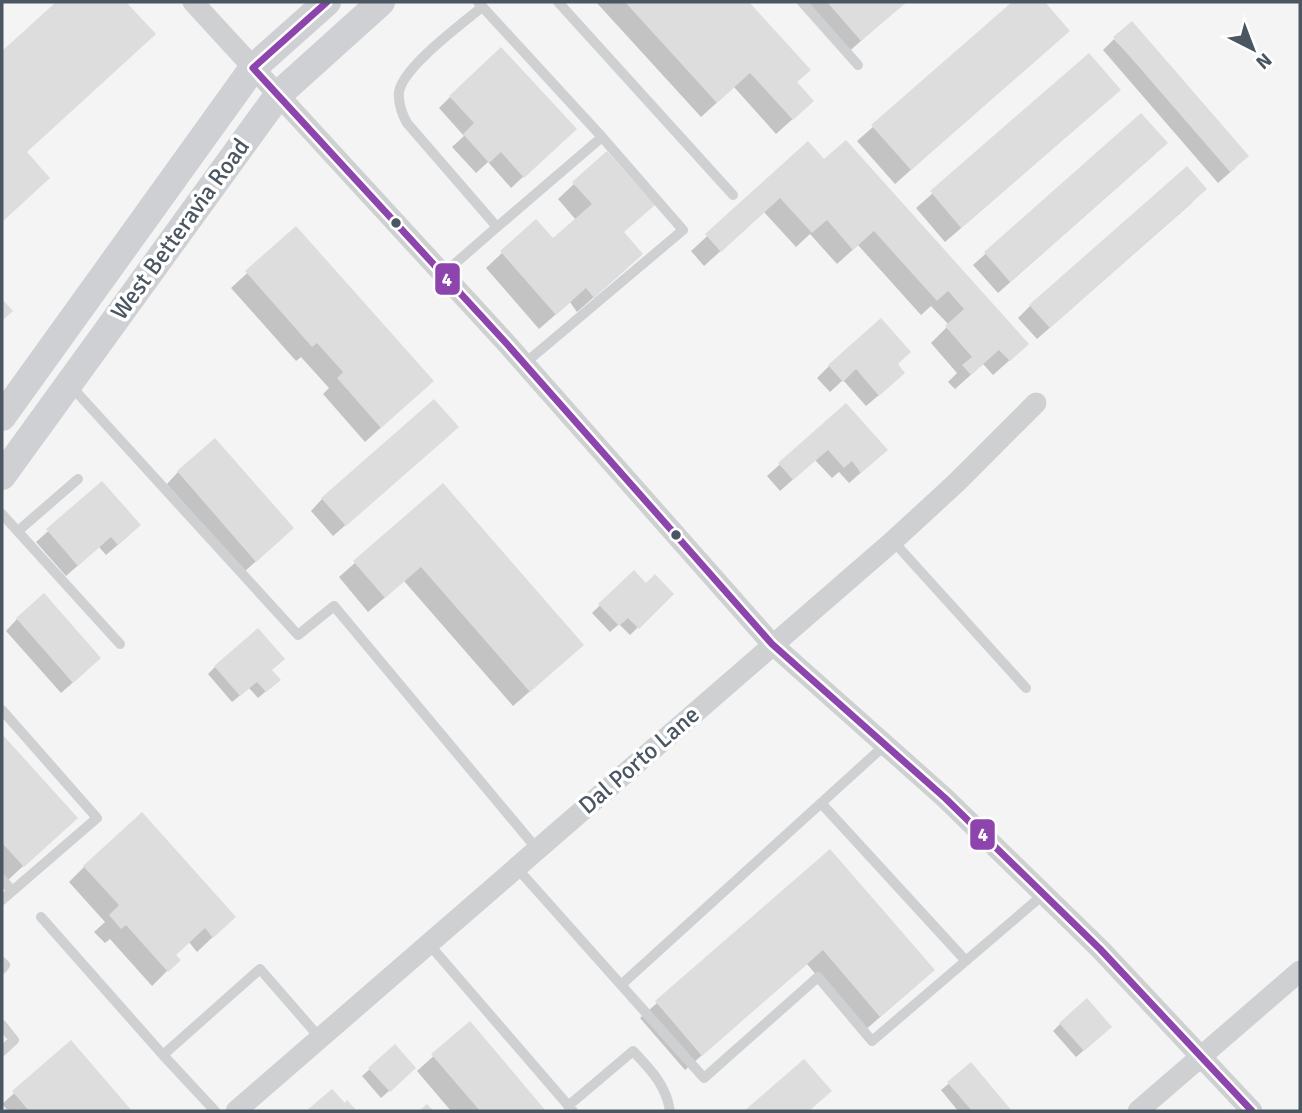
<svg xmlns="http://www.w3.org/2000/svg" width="1302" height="1113" viewBox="0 0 1302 1113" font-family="Signika,sans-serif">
<rect width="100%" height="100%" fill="#f4f4f4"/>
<path fill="#0003" d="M 58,2 L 124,2 L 153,34 L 25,152 L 33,193 L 2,221 L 2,54 Z
M 596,2 L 747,2 L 808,70 L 796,83 L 796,116 L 776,134 L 734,87 L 701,117 Z
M 799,2 L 905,2 L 845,55 Z
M 1015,2 L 1042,2 L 1068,31 L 895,184 L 857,141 Z
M 1114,39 L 1235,168 L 1218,183 L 1103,50 Z
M 1089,56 L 1103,105 L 945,242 L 916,208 Z
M 450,97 L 563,140 L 511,188 L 488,162 L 476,173 L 452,147 L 464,136 L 439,108 Z
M 1141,115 L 1154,155 L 998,293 L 973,265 Z
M 846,143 L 1011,359 L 993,375 L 983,364 L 955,389 L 948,382 L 957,373 L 931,343 L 949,325 L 931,306 L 921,315 L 858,245 L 837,264 L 810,234 L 796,247 L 764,212 L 704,266 L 691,251 L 808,144 L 824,162 Z
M 574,184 L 622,233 L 626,269 L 577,312 L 570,302 L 539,329 L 486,268 L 536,221 L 553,240 L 576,220 L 558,199 Z
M 1194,201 L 1037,339 L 1018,318 L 1030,306 Z
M 296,228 L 432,381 L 365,442 L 323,394 L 329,388 L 301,357 L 296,361 L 231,288 Z
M 896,364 L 892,384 L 866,406 L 843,380 L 830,392 L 817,378 L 829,366 Z
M 846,405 L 874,461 L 849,483 L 839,472 L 832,478 L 815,460 L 780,491 L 767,476 Z
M 445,439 L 333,536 L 311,511 L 322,499 Z
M 178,472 L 280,540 L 244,572 L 167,484 Z
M 102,483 L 127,537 L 106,555 L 99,547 L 66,576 L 36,542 Z
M 443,485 L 566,660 L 513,706 L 404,581 L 368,612 L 339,577 Z
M 634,572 L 646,585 L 672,594 L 630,635 L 619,624 L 610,632 L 592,613 Z
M 17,619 L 87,670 L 61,693 L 6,631 Z
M 215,667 L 270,670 L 271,687 L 258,698 L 249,688 L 232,702 L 208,674 Z
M 2,737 L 75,818 L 7,881 L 2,875 Z
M 830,851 L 917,985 L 864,1031 L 807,964 L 685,1070 L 640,1018 Z
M 84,867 L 218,932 L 197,952 L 189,942 L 174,955 L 178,960 L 152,986 L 110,939 L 105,943 L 94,932 L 105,922 L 69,882 Z
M 469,1024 L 544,1111 L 451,1111 L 417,1071 Z
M 1060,1024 L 1103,1034 L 1076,1057 L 1053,1031 Z
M 71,1043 L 130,1111 L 8,1111 L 2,1104 Z
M 971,1065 L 1010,1111 L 958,1111 L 941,1090 Z
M 370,1069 L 406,1076 L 381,1098 L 362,1076 Z"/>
<path fill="#ddddde" d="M 56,2 L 126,2 L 156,34 L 27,152 L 50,178 L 2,222 L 2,51 Z
M 625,2 L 749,2 L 811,70 L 797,82 L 814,101 L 793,120 L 750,73 L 717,103 Z
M 827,2 L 907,2 L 861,41 Z
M 1012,2 L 1045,2 L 1070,31 L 911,170 L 871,125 Z
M 1132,21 L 1249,156 L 1230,172 L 1113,37 Z
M 501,47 L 577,129 L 524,178 L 501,152 L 489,163 L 463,134 L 474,123 L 449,96 Z
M 1089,53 L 1121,90 L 961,228 L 930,191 Z
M 1141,113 L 1168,143 L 1010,282 L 984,252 Z
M 846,140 L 1029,344 L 1010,361 L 999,350 L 971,375 L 962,365 L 972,357 L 945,326 L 964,309 L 948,291 L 937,301 L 874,231 L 853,250 L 827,220 L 812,233 L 780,198 L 721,252 L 705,234 L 808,141 L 824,159 Z
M 607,151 L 655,205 L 624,232 L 643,254 L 594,298 L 586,288 L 556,315 L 500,251 L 536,219 L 553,238 L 592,204 L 572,182 Z
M 1187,166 L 1207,189 L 1050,328 L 1029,305 Z
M 296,226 L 434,381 L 381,428 L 337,378 L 343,372 L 317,343 L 312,347 L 245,271 Z
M 2,299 L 13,311 L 2,321 Z
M 881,318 L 911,352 L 898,364 L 905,373 L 879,396 L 856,369 L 843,382 L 828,365 Z
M 434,399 L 459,427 L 346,526 L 321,498 Z
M 846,403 L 888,450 L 861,473 L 852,461 L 844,468 L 828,450 L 793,480 L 778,463 Z
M 215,438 L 294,528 L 256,562 L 177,471 Z
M 102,481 L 141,525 L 118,545 L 111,537 L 78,566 L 46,529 Z
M 443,483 L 584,645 L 530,692 L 421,567 L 385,598 L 353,561 Z
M 634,570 L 646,583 L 655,574 L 674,594 L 639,629 L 628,618 L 619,626 L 598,604 Z
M 44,593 L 101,658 L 73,683 L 16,618 Z
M 258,628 L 285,659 L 272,670 L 281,680 L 266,692 L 257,682 L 240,696 L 214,666 Z
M 2,734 L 78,818 L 24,867 L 2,843 Z
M 142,812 L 236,917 L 213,938 L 205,928 L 176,955 L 181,960 L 168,972 L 126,925 L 121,929 L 109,915 L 119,905 L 83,866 Z
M 830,849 L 935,970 L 880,1017 L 823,950 L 702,1056 L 655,1001 Z
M 1087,998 L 1112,1027 L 1084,1051 L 1059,1023 Z
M 470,1021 L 546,1111 L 480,1111 L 431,1054 Z
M 71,1040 L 132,1111 L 29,1111 L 12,1091 Z
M 395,1044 L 416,1068 L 390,1092 L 368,1068 Z
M 804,1059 L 832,1091 L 809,1111 L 744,1111 Z
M 971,1062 L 1012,1111 L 972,1111 L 947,1082 Z
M 332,1089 L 345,1103 L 347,1100 L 357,1111 L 306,1111 Z
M 427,1104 L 434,1111 L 419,1111 Z"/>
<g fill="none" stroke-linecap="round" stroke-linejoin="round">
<path stroke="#ced0d2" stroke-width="10" d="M 478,2 L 602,137 L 497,227 L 407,123 C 401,112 398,103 399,92 C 403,67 462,24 482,7
M 558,2 L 733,195
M 802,2 L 858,65
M 443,274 L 497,227
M 524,364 L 683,230 L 602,137
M 70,385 L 298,635 L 334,606 L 537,849
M 2,514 L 120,644
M 18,531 L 78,479
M 893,541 L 1026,688
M 2,710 L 97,818 L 2,900
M 821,803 L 966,961
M 516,867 L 704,1078 L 818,977 L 872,1041 L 1044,894
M 2,879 L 12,891
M 41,917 L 163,1055 L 260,969 L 320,1038
M 428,943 L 573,1111
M 2,962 L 5,965 L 2,969
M 621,985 L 885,745
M 2,1025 L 14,1040 L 2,1051
M 163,1055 L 215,1111
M 568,1106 L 633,1051 C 651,1070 666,1085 670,1111"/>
<path stroke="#ced0d2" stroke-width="21" d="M 193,2 L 507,344 L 772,644 L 945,798 L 1100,949 L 1252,1111
M 236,1111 L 893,541 L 956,483 L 1036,403
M 1138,1111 L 1300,971"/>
<path stroke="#ced0d4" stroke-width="28" d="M 2,417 L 253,68 L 327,2
M 2,476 L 279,94 L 381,2"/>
<defs>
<path id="bus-1" d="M 327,2 L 253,68 L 507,344 L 772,644 L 945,798 L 1100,949 L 1252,1111"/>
</defs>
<use href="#bus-1" stroke="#fff" stroke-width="12"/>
<use href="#bus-1" stroke="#8e44ad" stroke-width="7"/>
</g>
<g fill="#4a5661" stroke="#fff" stroke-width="2.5">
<circle cx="396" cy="223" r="6"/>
<circle cx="676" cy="535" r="6"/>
</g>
<g text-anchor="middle" stroke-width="7" stroke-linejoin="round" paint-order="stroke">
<g font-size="24" fill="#4a5661" stroke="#fff">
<text transform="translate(180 229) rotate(-54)" y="8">West Betteravia Road</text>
<text transform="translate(639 760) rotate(-41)" y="8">Dal Porto Lane</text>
</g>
</g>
<g stroke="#fff" stroke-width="2.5">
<rect x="434" y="262" width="27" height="34" rx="7" fill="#8e44ad"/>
<rect x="969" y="818" width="27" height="33" rx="7" fill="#8e44ad"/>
</g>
<g font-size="19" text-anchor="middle" font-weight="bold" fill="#fff">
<text x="447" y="286">4</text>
<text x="983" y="841">4</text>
</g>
<rect width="1302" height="1113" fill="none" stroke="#4a5661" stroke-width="7"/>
<g transform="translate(1253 49) rotate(138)" stroke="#ffffff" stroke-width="5" paint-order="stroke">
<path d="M0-5L12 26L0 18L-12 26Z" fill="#4a5661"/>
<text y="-10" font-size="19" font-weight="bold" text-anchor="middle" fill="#4a5661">N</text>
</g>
</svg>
